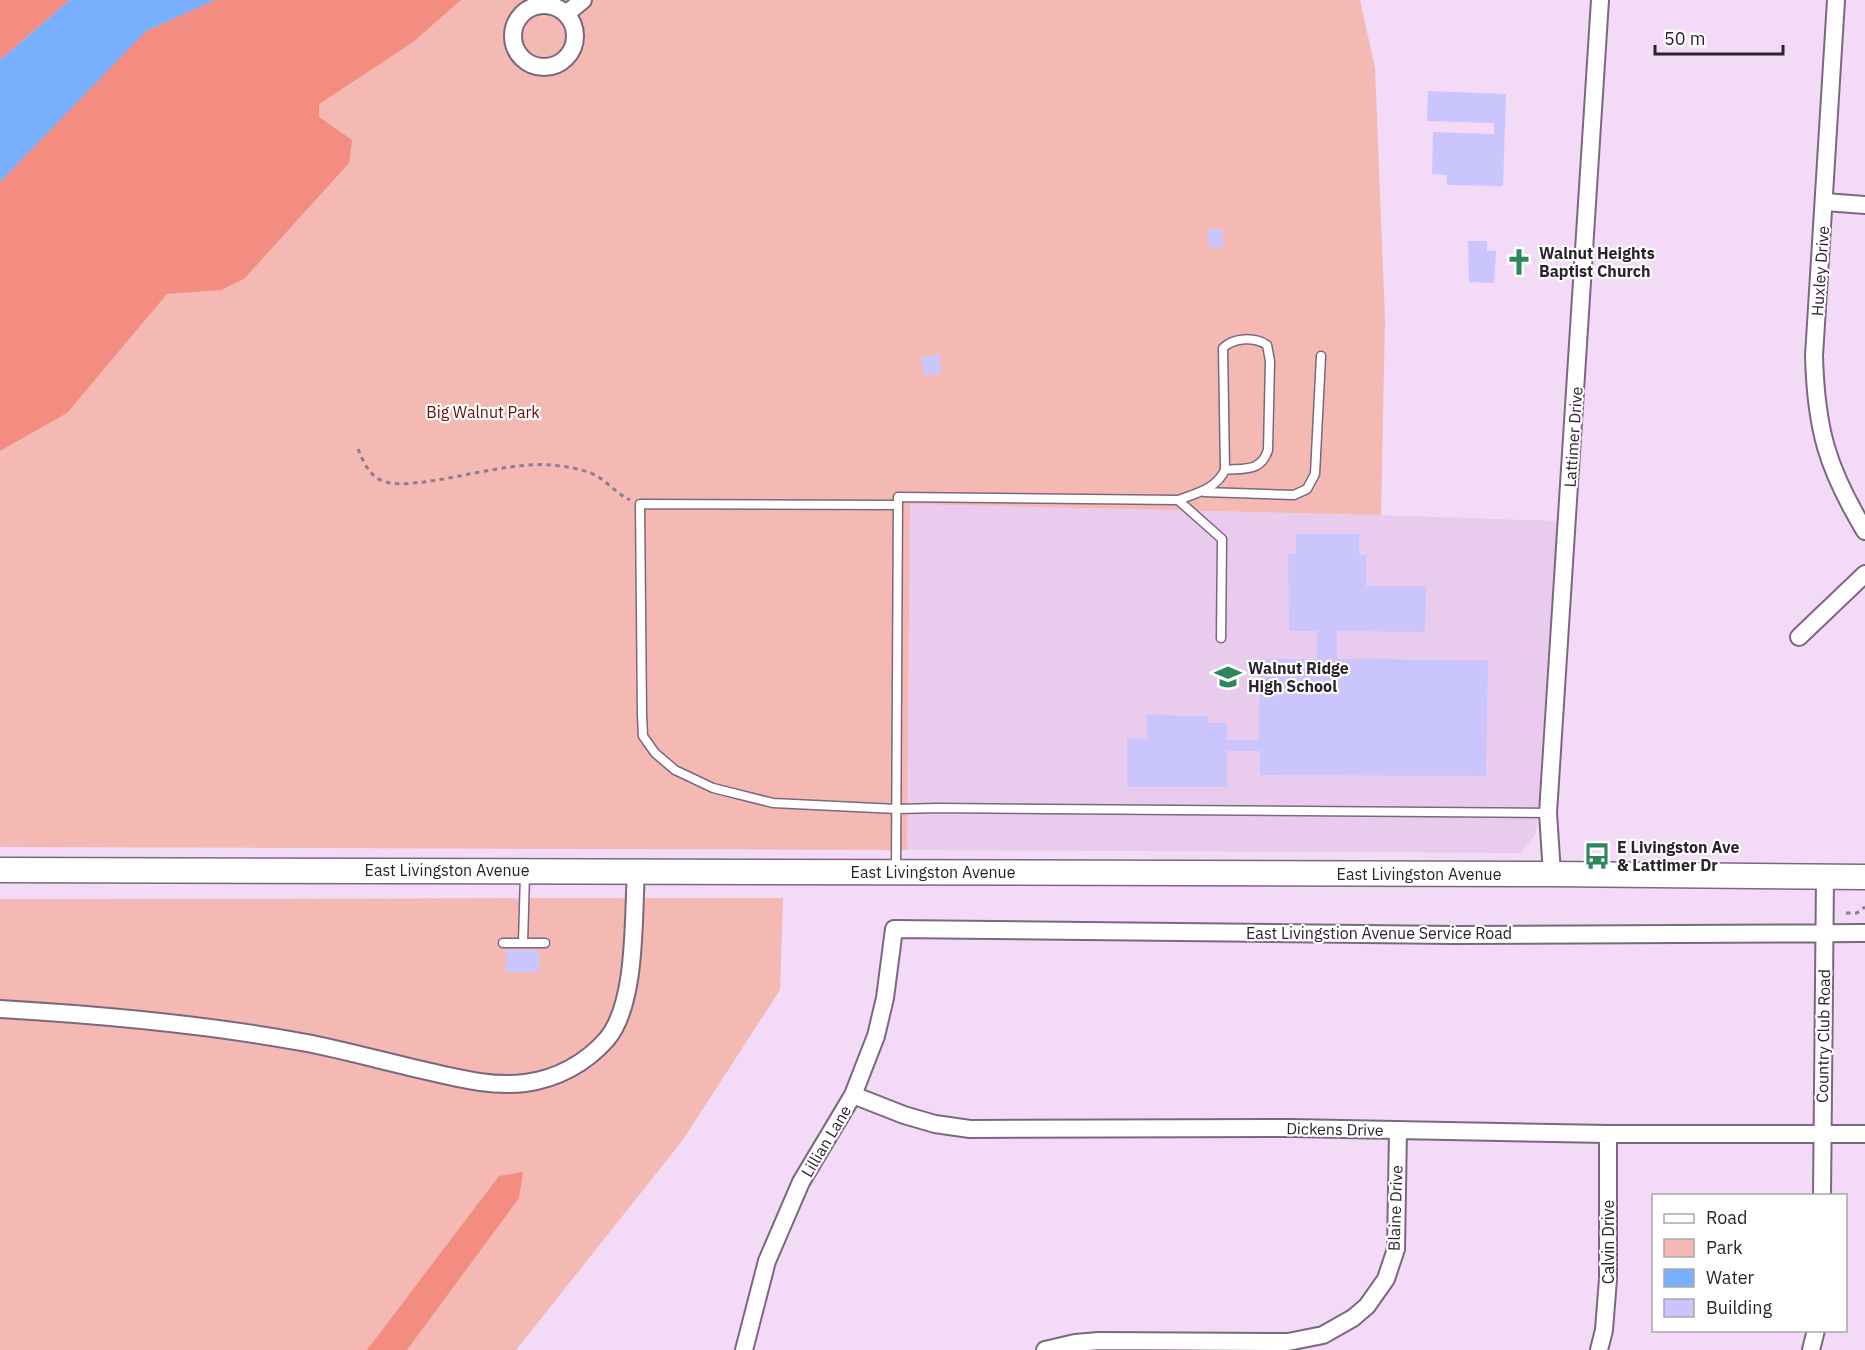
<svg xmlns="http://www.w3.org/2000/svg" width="1865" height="1350" viewBox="0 0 1865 1350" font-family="'IBM Plex Sans',sans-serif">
<rect width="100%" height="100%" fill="#f3daf6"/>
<path fill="#e9cced" d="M 910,504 L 1381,515 L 1558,521 L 1536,833 L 1521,853 L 907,850 Z"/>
<path fill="#f3b9b2" d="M 134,0 L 1360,0 L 1375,68 L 1385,320 L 1381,515 L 910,504 L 907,850 L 0,847 L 0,118 Z
M 783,898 L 780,990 L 682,1141 L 516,1350 L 0,1350 L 0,899 Z"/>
<path fill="#f48d81" d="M 0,0 L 70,0 L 0,60 Z
M 215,0 L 461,0 L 413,42 L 319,104 L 319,117 L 352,140 L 349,163 L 244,279 L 221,290 L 167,294 L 67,413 L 0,451 L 0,182 L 146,31 Z
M 523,1172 L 519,1198 L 407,1350 L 367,1350 L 499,1176 Z"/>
<path fill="#78b0fe" d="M 70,0 L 215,0 L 146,31 L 0,182 L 0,60 Z"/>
<path fill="#cac5fc" d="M 1428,91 L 1506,94 L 1503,186 L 1447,185 L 1447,175 L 1432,174 L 1433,132 L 1494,134 L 1494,123 L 1427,121 Z
M 1208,229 L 1223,229 L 1223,248 L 1209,248 Z
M 1468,241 L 1487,241 L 1487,251 L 1496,251 L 1494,283 L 1469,282 Z
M 940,355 L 941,374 L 923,375 L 922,356 Z
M 1296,534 L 1359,534 L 1359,555 L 1366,555 L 1366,586 L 1426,586 L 1425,632 L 1337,631 L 1337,659 L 1488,660 L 1486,776 L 1260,775 L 1260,751 L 1227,751 L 1227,787 L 1127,787 L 1127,738 L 1147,739 L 1147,715 L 1208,716 L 1208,723 L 1227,723 L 1227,740 L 1259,740 L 1260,659 L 1317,659 L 1317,631 L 1289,631 L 1288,554 L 1296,554 Z
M 506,950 L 539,950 L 539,972 L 506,972 Z"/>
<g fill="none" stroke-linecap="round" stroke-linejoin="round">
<defs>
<path id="lane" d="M 1204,492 L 1294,495 L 1307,489 L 1315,474 L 1321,356
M 1178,500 C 1197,493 1216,489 1225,470 L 1223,348 C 1234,337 1255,337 1267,345 L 1270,361 L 1268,450 C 1261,472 1245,468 1225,470
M 898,505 L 640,504 L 642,714 L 643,736 L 655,753 L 675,770 L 713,788 L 773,803 L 897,809 L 938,808 L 1548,813
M 896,872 L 898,497 L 1178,500 L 1222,539 L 1221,638
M 503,943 L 545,943
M 523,943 L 525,874"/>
<path id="street" d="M 1836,0 L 1814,356 C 1816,429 1827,468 1865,531
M513 36a31 31 0 1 1 62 0a31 31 0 1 1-62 0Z
M 566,14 L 583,0
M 1825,202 L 1865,205
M 1799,637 L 1865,574
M 1552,874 L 1548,813 L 1600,0
M 0,1009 C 103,1015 205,1024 307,1043 C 348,1051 390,1063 431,1072 C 461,1079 494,1087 525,1083 C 557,1079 586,1063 607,1039 C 637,1003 633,918 636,871
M 853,1095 L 904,1115 L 935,1124 L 970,1129 L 1291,1128 L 1608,1134 L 1865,1134
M 1822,1196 L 1825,877
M 744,1350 L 767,1261 L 801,1182 L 853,1095 L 876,1036 L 885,998 L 894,929 L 1454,935 L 1865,933
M 1045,1350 L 1075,1343 L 1099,1341 L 1288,1342 L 1323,1335 L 1353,1318 L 1367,1306 L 1386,1279 L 1396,1249 L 1398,1130
M 1599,1350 L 1604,1330 L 1608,1279 L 1608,1134
M 1811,1350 L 1816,1330"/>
<path id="secondary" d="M 0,870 L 1552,874 L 1865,877"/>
</defs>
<use href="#lane" stroke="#7c6780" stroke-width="11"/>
<use href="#street" stroke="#7c6780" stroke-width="20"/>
<use href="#secondary" stroke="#7c6780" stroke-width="27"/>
<path stroke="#8e7d90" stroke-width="3" stroke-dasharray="4.5 4.5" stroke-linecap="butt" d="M 358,449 C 363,461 369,476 383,481 C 396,486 411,483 424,482 C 463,477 513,462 552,465 C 568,467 587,469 600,478 C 611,486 618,494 630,500
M 1846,913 L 1857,913 L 1865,907"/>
<use href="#lane" stroke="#fff" stroke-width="8"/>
<use href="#street" stroke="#fff" stroke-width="16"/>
<use href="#secondary" stroke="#fff" stroke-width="24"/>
</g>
<defs>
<symbol id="church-bare" viewBox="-9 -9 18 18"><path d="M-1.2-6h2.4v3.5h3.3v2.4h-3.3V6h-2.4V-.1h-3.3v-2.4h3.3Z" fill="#2e875c" stroke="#fff" stroke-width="2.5" paint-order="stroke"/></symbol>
<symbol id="school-bare" viewBox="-9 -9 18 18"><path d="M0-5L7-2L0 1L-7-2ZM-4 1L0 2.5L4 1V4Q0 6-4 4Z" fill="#2e875c" stroke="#fff" stroke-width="2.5" paint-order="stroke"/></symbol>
<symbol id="bus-bare" viewBox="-9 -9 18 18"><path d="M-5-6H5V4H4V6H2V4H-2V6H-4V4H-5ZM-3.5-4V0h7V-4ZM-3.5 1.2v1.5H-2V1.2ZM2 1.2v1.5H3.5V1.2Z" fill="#2e875c" stroke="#fff" stroke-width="2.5" paint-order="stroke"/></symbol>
</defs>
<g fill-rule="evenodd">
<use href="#church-bare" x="1500" y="243" width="38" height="38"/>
<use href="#school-bare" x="1209" y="658" width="38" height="38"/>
<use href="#bus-bare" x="1578" y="837" width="38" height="38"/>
</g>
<g text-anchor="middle" stroke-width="4.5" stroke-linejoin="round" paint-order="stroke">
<g font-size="16" font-weight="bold" fill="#2b222d" stroke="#fff" text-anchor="start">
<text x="1539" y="259">Walnut Heights<tspan x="1539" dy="18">Baptist Church</tspan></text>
<text x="1248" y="674">Walnut Ridge<tspan x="1248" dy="18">High School</tspan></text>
<text x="1617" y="853">E Livingston Ave<tspan x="1617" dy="18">&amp; Lattimer Dr</tspan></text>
</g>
<g font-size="16" fill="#2b222d" stroke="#fff">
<text transform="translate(1820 271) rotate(-86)" y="6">Huxley Drive</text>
<text transform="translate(1573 437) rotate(-86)" y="6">Lattimer Drive</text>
<text x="447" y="876">East Livingston Avenue</text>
<text x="933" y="878">East Livingston Avenue</text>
<text x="1419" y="880">East Livingston Avenue</text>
<text x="1379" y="939">East Livingstion Avenue Service Road</text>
<text transform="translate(1823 1036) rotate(-89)" y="6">Country Club Road</text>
<text transform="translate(1335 1129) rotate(1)" y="6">Dickens Drive</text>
<text transform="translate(826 1141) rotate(-59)" y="6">Lillian Lane</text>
<text transform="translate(1395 1208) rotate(-88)" y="6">Blaine Drive</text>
<text transform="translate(1608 1242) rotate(-90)" y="6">Calvin Drive</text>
</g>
<g font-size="16" fill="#680a0c" stroke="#fff">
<text x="483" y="418">Big Walnut Park</text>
</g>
</g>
<rect x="1652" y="1194" width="195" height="138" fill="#ffffff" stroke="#aaa7ab" stroke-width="1.5"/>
<rect x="1664" y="1214" width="30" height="9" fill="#ffffff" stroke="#aaa7ab" stroke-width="1.5"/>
<text x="1706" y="1224" font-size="18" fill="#2b222d">Road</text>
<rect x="1664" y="1239" width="30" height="18" fill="#f3b9b2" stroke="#aaa7ab" stroke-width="1.5"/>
<text x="1706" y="1254" font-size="18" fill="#2b222d">Park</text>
<rect x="1664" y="1269" width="30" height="18" fill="#78b0fe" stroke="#aaa7ab" stroke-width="1.5"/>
<text x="1706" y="1284" font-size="18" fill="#2b222d">Water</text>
<rect x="1664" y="1299" width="30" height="18" fill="#cac5fc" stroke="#aaa7ab" stroke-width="1.5"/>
<text x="1706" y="1314" font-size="18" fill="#2b222d">Building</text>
<path d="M1655 45v9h128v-9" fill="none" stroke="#2b222d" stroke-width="3"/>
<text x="1664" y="45" font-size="18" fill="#2b222d" stroke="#ffffff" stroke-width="4.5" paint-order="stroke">50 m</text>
</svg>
